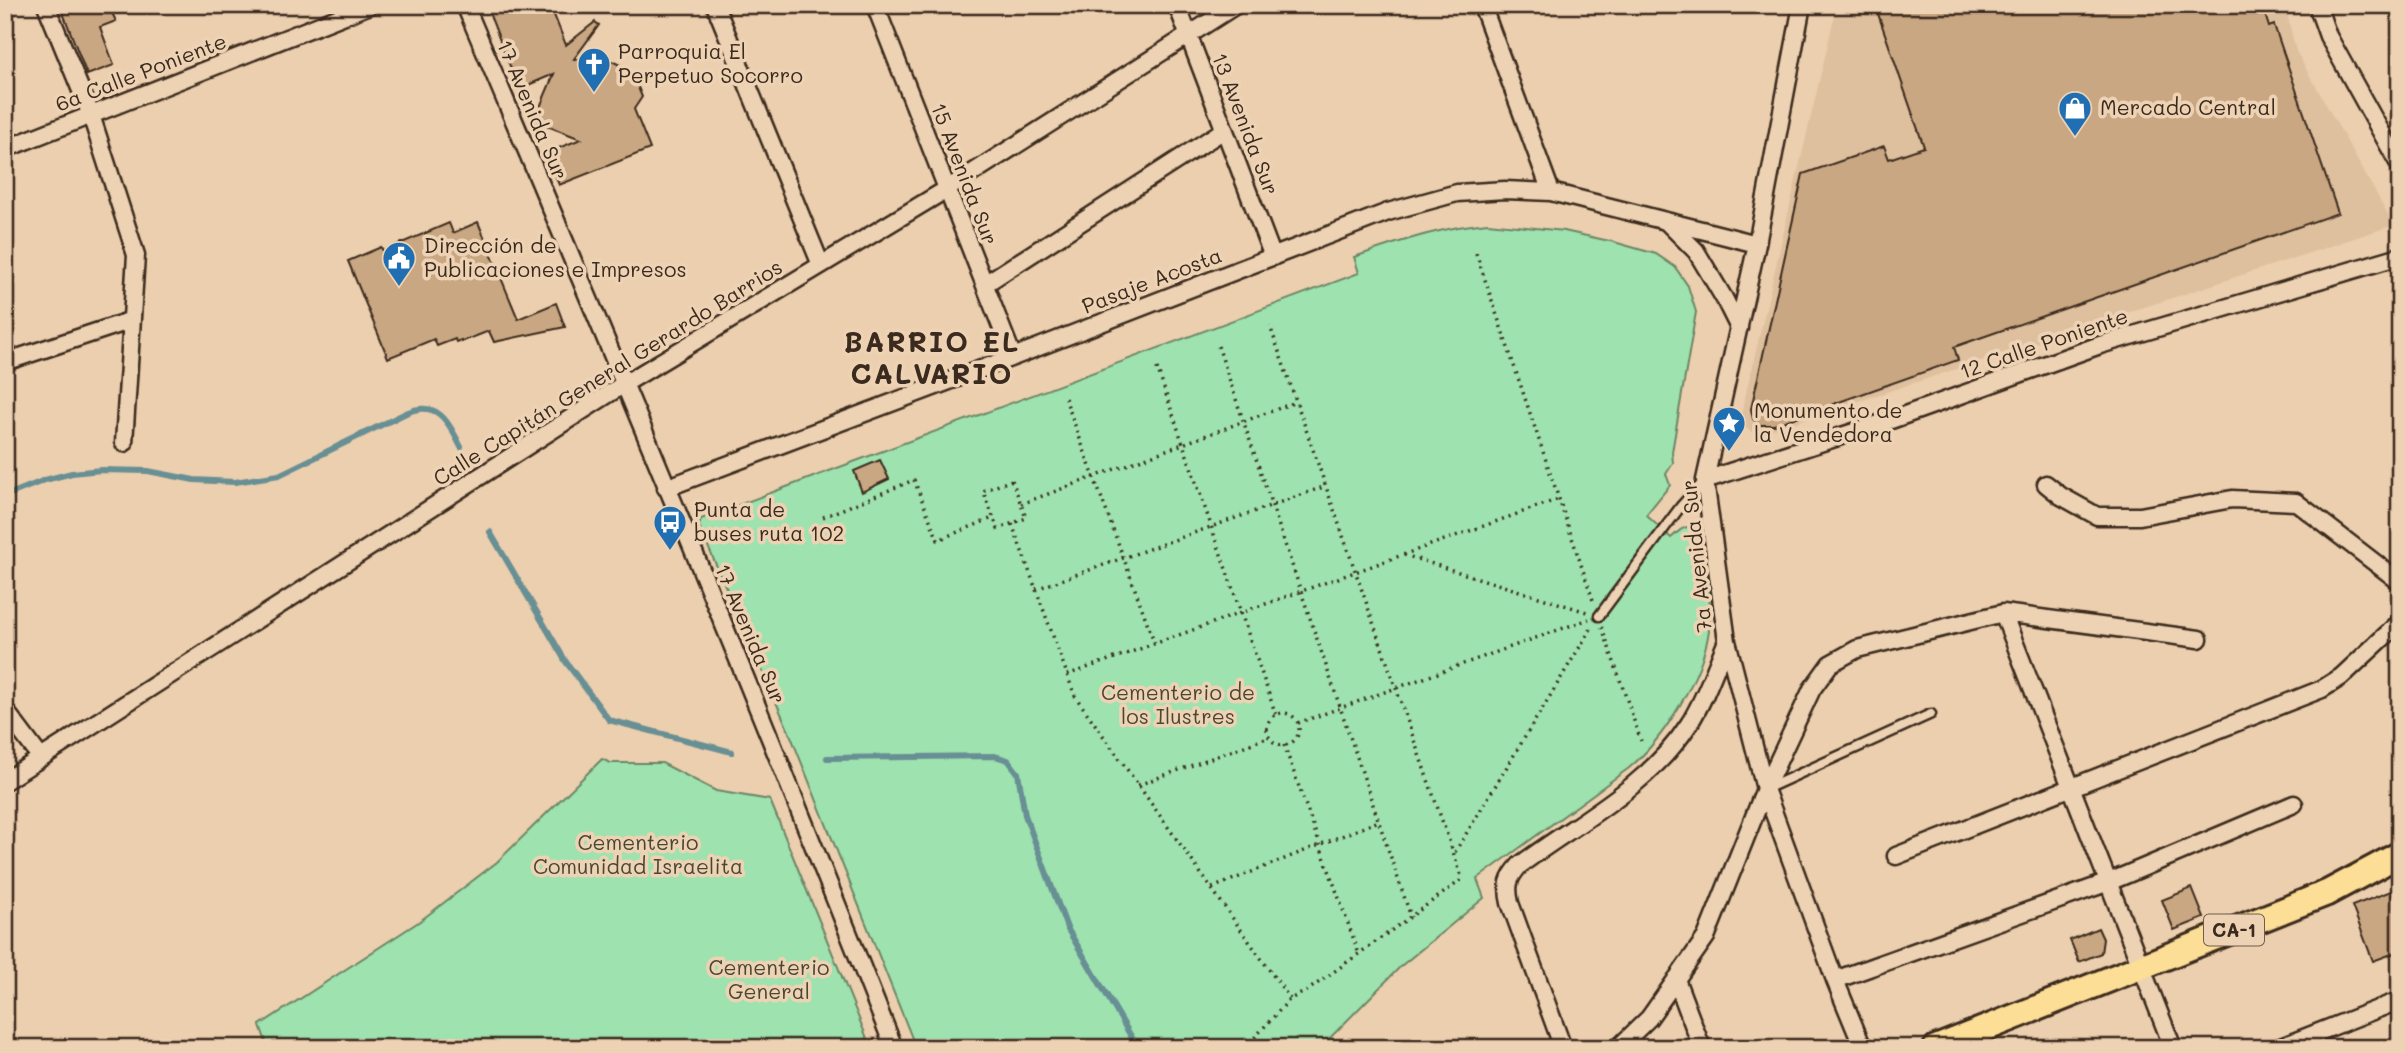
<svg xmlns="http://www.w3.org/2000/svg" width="2405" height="1053" viewBox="0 0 2405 1053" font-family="Mali,sans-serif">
<rect width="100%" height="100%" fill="#eccfae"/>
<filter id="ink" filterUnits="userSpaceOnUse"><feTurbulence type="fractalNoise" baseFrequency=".0143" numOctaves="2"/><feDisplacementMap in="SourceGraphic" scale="14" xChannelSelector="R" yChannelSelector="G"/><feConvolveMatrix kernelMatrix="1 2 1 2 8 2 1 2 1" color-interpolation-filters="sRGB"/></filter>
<g filter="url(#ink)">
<path fill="#dfc09e" d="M 1837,5 L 2285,5 L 2296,51 L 2394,225 L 1756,435 L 1739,423 Z"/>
<path fill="#9de2af" stroke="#6c8666" stroke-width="2" d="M 1488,223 L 1564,231 L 1614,242 L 1656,254 L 1675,267 L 1688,286 L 1696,312 L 1672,452 L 1673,463 L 1666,474 L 1670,485 L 1646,515 L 1671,538 C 1678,532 1684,525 1693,527 L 1698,534 C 1707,561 1712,603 1709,630 C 1703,676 1664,739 1629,768 L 1477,879 L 1484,898 L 1401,966 L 1320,1048 L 916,1048 L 790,734 L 699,526 L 701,519 L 1359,273 L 1354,257 C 1399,242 1441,227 1488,223 Z
M 602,759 L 610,763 L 662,763 L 716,791 L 770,800 L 871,1048 L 268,1048 L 260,1025 L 420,921 L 497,862 Z"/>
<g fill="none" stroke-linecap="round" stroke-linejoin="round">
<path stroke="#678f94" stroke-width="6" d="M 5,496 L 45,480 L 72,473 L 101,470 L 148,471 L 194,480 L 235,482 L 279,475 L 406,413 C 438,399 448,422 461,447
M 490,532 L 566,662 L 609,720 L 732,752
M 827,758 L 995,756 L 1008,760 L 1018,773 L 1025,815 L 1067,928 L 1138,1048"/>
</g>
<path fill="#c9a782" stroke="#3b2a1e" stroke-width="2" d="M 60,5 L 108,5 L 116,21 L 100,27 L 114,65 L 87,75 Z
M 486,5 L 550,5 L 566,45 L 595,22 L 599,25 L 574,59 L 614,62 L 626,68 L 633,75 L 642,97 L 634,109 L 650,149 L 559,185 L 546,153 L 581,139 L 537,122 L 540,107 L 554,74 L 519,89 Z
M 1875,5 L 2262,5 L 2269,27 L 2274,25 L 2338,213 L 1954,347 L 1958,360 L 1774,425 L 1760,425 L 1753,419 L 1751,409 L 1803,174 L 1884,146 L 1889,159 L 1924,147 Z
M 478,222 L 518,319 L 556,303 L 565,327 L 494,342 L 489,331 L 461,342 L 461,340 L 456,342 L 455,339 L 437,346 L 434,339 L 388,358 L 348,261 L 381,247 L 383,251 L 449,223 L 453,233 Z
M 880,460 L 889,479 L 862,492 L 854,471 Z
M 2192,888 L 2204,918 L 2174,930 L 2162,900 Z
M 2391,891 L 2400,913 L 2400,951 L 2373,961 L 2352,906 Z
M 2098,928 L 2103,939 L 2101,953 L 2079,962 L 2070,940 Z"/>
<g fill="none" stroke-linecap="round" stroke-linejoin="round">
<defs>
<path id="service" d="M 1599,616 L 1681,506 L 1704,481
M 1768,788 L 1931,714"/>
<path id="minor" d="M 46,5 L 91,115 L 136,255 L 124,443
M 465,5 C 612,351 756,698 894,1048
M 715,5 L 821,265
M 875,5 L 1013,357
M 1177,5 L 1273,257
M 1482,5 L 1551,192
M 1802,5 L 1757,244 L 1705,480 L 1727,641 L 1765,789 L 1835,980 L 1863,1048
M 2317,5 L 2328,36 L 2400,166
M 5,149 L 370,5
M 1667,222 L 1696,251 L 1724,298 L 1739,328
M 985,284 L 1224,130
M 5,362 L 132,320
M 1705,480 L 1891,420 L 2100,345 L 2400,256
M 2046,484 L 2061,496 L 2097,516 L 2140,516 L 2232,499 L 2296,502 L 2400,582
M 666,488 L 1013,357 L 1388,212 L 1457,193 L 1505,190 L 1551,192 L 1757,244
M 2003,613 L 2173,1048
M 5,710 L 41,758
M 5,781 L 624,384 L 947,189 L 1236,5
M 1896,856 L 2322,689 L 2341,677 L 2400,622
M 1676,979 L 1702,1048
M 1835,980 L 2109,882 L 2294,804
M 1563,1048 L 1510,903 C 1506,886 1508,878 1520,865 C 1577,822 1649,787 1689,724 C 1705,699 1715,669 1727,641
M 1618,1048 L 1649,1018 L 1706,937 L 1765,789 L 1812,689 L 1830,664 L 1857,649 L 2003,613 L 2199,639
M 2278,1048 L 2393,1003"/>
<path id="trunk" d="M 1936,1048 L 2327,893 L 2400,854"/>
</defs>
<use href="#service" stroke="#3b2a1e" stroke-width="13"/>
<use href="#minor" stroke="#3b2a1e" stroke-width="21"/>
<use href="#trunk" stroke="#3b2a1e" stroke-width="30"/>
<path stroke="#3b2a1e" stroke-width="3.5" stroke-dasharray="2 5" stroke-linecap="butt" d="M 1476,253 L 1594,603
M 1218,346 L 1411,917
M 1157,368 L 1276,715
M 1065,398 L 1155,644
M 1012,480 L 1026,518 L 998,529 L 983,491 Z
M 1021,504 L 1296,402
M 823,517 L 914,480 L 938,540 L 993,518
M 1012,524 L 1075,696 L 1290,999
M 1404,555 L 1587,612
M 1036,589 L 1326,486
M 1602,627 L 1641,741
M 1067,675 L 1559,499
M1267 729a16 16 0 1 1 32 0a16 16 0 1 1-32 0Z
M 1298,723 L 1589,619
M 1284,745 L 1359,954
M 1138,785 L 1269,737
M 1455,852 L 1592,627
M 1212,888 L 1379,821
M 1245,1048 L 1290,999 L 1307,991 L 1456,884 L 1460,881 L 1461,875 L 1270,326"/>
<use href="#service" stroke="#edd2b4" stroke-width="8"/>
<use href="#minor" stroke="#edd2b4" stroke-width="16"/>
<use href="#trunk" stroke="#fcde96" stroke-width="24"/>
</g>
</g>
<defs>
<symbol id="church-pin" viewBox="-11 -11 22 30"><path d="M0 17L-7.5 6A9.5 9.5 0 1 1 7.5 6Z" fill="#1f6fb2" stroke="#edd2b4"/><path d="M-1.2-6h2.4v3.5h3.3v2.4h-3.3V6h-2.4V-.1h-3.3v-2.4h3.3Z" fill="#fff"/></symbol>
<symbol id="shop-pin" viewBox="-11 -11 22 30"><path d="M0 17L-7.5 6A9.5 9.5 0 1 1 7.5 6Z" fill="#1f6fb2" stroke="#edd2b4"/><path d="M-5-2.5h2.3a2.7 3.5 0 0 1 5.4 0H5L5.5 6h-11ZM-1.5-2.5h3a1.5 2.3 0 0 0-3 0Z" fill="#fff"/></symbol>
<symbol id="civic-pin" viewBox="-11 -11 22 30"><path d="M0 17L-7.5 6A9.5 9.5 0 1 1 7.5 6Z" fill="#1f6fb2" stroke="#edd2b4"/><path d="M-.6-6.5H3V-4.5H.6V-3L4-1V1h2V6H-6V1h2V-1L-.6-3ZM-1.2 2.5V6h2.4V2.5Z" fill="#fff"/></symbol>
<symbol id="sight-pin" viewBox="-11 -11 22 30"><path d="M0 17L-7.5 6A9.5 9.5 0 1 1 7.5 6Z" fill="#1f6fb2" stroke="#edd2b4"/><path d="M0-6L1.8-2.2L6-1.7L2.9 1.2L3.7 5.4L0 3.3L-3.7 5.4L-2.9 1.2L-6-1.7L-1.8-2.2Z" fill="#fff"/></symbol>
<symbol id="bus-pin" viewBox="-11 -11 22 30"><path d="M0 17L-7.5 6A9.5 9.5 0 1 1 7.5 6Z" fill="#1f6fb2" stroke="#edd2b4"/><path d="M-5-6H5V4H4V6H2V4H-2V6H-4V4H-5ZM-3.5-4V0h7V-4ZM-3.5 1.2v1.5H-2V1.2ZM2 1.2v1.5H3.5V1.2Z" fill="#fff"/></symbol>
</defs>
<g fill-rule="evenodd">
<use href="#church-pin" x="575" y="45" width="38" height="52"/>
<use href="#shop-pin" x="2056" y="89" width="38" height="52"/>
<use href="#civic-pin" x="380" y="239" width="38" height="52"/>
<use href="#sight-pin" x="1710" y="404" width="38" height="52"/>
<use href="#bus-pin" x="651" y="503" width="38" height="52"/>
</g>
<g text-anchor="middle" stroke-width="7" stroke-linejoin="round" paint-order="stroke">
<rect fill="#edd2b4" stroke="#705c4b" stroke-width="2" x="2204" y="914.5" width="60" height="31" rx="5"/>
<g font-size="19" font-weight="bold" fill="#3b2a1e">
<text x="2234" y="937">CA-1</text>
</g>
<g font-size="21" fill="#3b2a1e" stroke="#edd2b4" text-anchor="start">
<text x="618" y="59">Parroquia El<tspan x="618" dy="24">Perpetuo Socorro</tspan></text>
<text x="2100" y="115">Mercado Central</text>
<text x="424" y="253">Dirección de<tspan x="424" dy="24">Publicaciones e Impresos</tspan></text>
<text x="1754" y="418">Monumento de<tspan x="1754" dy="24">la Vendedora</tspan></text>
<text x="694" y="517">Punta de<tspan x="694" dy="24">buses ruta 102</tspan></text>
</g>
<g font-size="21" fill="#3b2a1e" stroke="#edd2b4">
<text transform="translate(141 73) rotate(-21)" y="7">6a Calle Poniente</text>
<text transform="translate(532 110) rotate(67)" y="7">17 Avenida Sur</text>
<text transform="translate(1245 124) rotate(69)" y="7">13 Avenida Sur</text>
<text transform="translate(964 174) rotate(69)" y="7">15 Avenida Sur</text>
<text transform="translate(1152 281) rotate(-21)" y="7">Pasaje Acosta</text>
<text transform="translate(2044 344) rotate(-19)" y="7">12 Calle Poniente</text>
<text transform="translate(608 373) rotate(-32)" y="7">Calle Capitán General Gerardo Barrios</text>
<text transform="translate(1697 556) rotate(-96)" y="7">7a Avenida Sur</text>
<text transform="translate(750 634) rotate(67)" y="7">17 Avenida Sur</text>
</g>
<g font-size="21" fill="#4a4634" stroke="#edd2b4">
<text x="1178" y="700">Cementerio de<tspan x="1178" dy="24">los Ilustres</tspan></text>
<text x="638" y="850">Cementerio<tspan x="638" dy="24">Comunidad Israelita</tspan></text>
<text x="769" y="975">Cementerio<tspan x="769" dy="24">General</tspan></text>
</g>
<g font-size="28" font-weight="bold" letter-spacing="2" fill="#3b2a1e" stroke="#edd2b4">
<text x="932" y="352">BARRIO EL<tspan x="932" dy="32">CALVARIO</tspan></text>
</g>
</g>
<rect width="2405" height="1053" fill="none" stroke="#edd2b4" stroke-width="28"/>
<rect x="14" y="14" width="2377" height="1025" fill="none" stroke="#3b2a1e" stroke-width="2.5" filter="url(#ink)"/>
</svg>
